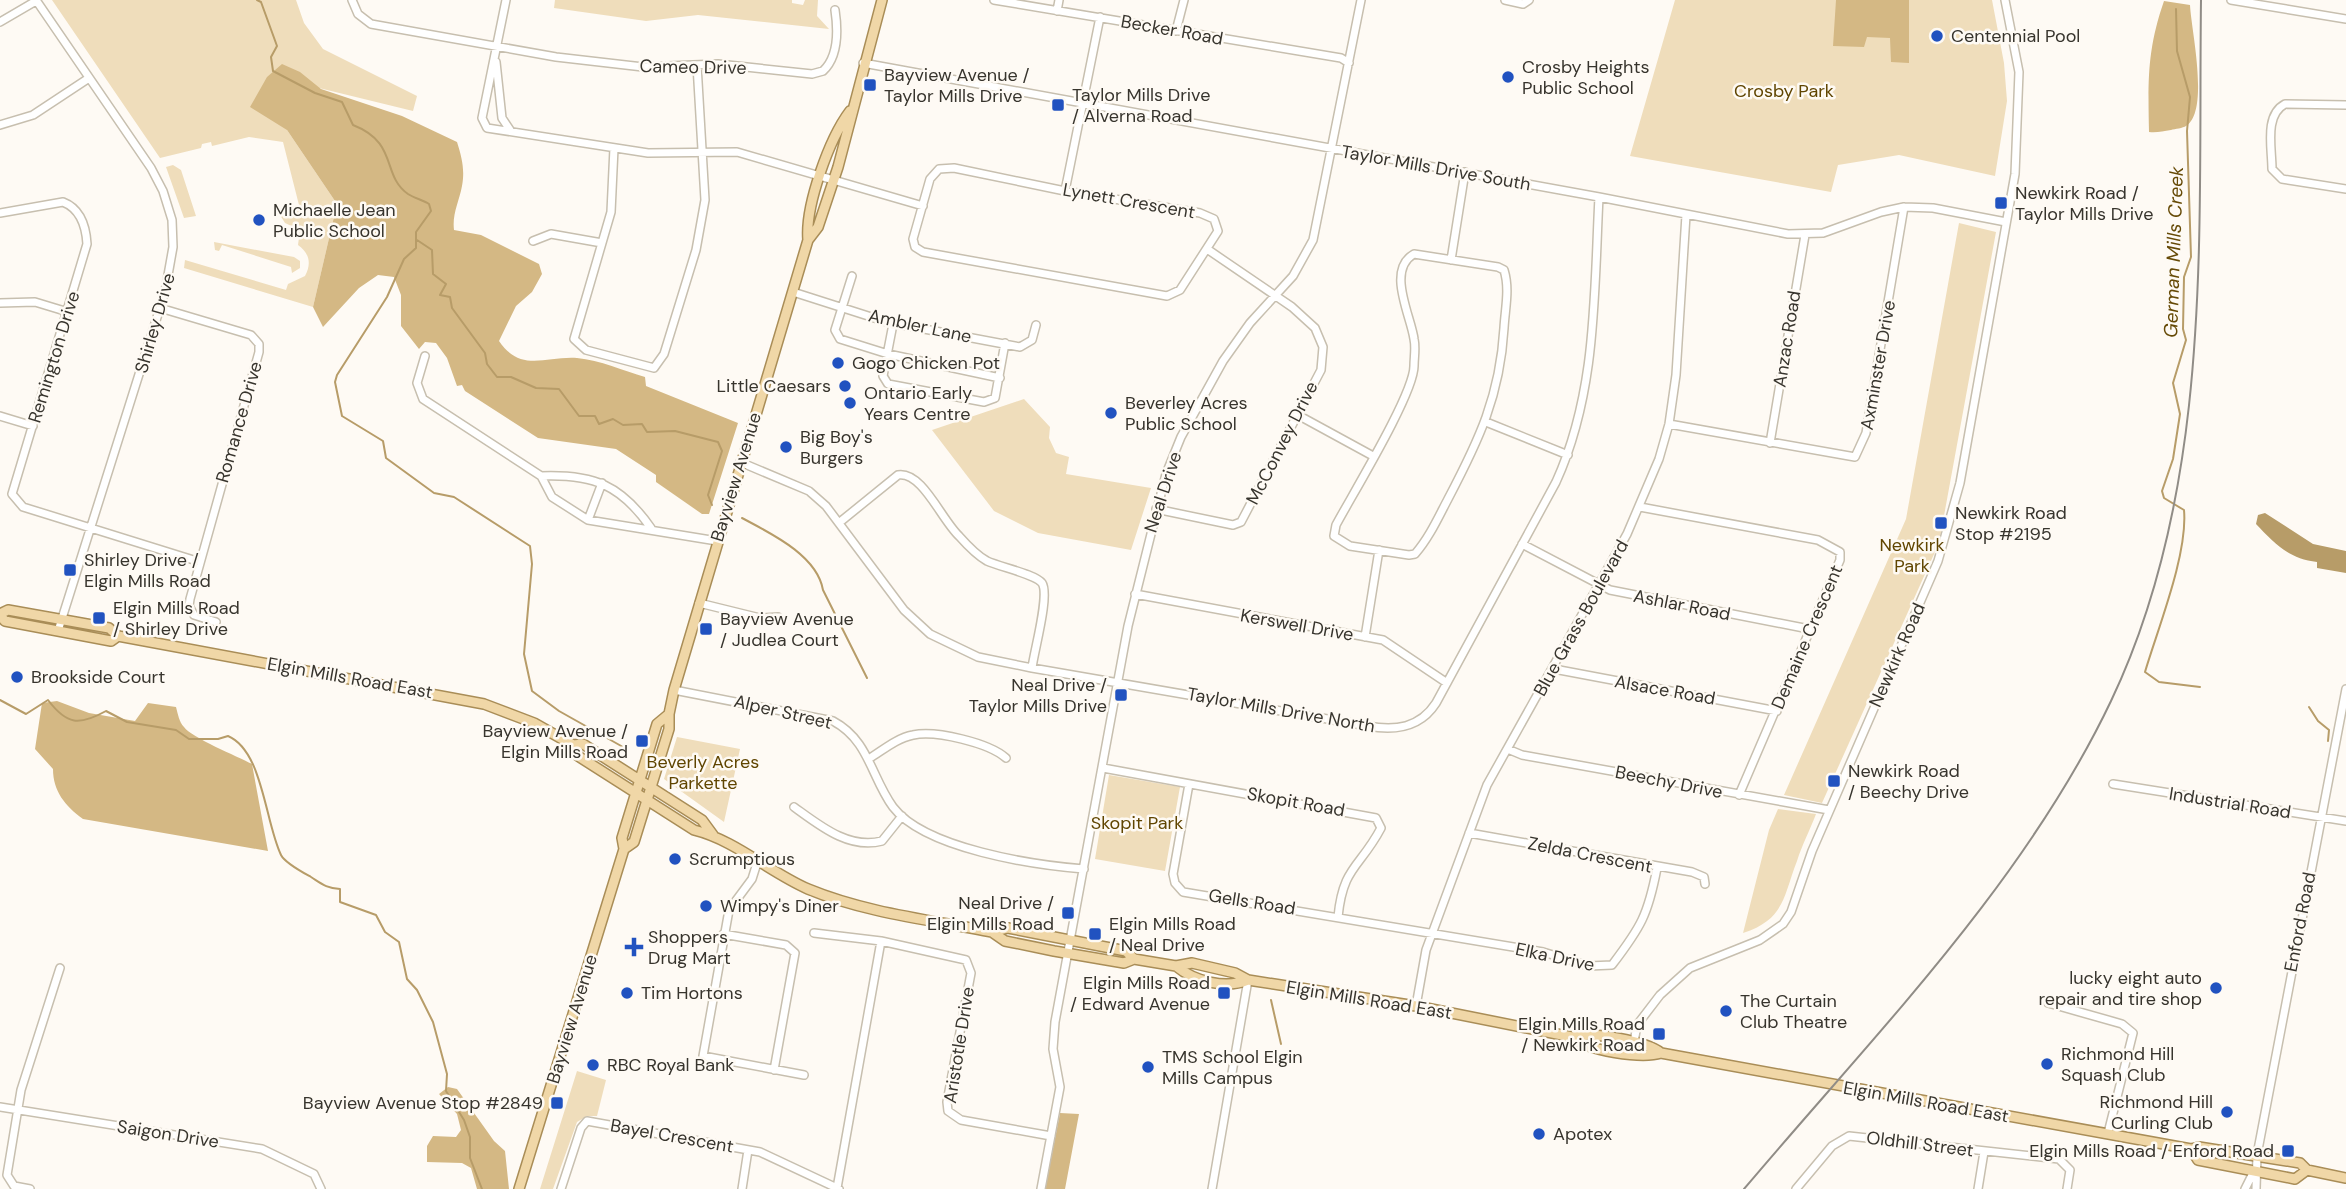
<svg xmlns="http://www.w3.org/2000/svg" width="2346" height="1189" viewBox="0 0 2346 1189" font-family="'DM Sans',sans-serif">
<rect width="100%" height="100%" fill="#fefaf4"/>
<path fill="#efddbb" d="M 52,0 L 296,0 L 304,23 L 323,49 L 417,96 L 413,111 L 278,78 L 287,130 L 337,204 L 313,307 L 184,268 L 185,260 L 286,290 L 288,284 L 305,276 C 312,263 309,253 298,245 L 300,230 L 285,223 L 280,215 L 283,205 L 287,204 L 290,212 L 300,209 L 283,142 L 249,137 L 212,146 L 211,142 L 202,144 L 201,148 L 160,158 Z
M 555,0 L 792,0 L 792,3 L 803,5 L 805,0 L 818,0 L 817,16 L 829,29 L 698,15 L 646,21 L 554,8 Z
M 1675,0 L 1992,0 L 2004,63 L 2007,101 L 1995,176 L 1899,155 L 1838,165 L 1831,192 L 1630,156 Z
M 173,165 L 181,170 L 196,216 L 184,218 L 166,167 Z
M 1959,223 L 1996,232 L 1939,543 L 1822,803 L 1784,795 L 1906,519 Z
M 214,242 L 294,257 L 300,261 L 300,268 L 292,273 L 291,267 L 222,245 L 219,251 L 215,250 Z
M 1024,399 L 1050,427 L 1049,438 L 1056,453 L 1069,457 L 1066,474 L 1151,488 L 1131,550 L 1038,533 L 994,511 L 932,430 Z
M 677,737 L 740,749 L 724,822 L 664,779 Z
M 1109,775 L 1180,787 L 1165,871 L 1095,859 Z
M 1778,809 L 1816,814 C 1810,830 1802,845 1797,861 C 1783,897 1785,919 1743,933 L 1769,830 Z
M 577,1071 L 606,1080 L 597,1116 L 587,1116 L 577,1122 L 553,1189 L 540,1189 Z"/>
<path fill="#d4b884" d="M 1836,0 L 1909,0 L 1909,63 L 1891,62 L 1890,38 L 1867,37 L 1864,47 L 1833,46 Z
M 2164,1 L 2190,5 C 2191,29 2210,111 2186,126 C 2183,128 2175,129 2171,130 C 2163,131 2157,133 2149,132 C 2148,81 2147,50 2164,1 Z
M 282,64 L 300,72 L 321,89 L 402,116 L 457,142 C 462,158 465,170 462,186 C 459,202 452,214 454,230 L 481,235 L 539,264 L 542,274 L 532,292 L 516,306 L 499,341 C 521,373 545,356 577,358 C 600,360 624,371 645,377 L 646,386 L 738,423 L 709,514 L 702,514 L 656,482 L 656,475 L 616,449 L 538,438 L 465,391 L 462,385 L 457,386 L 447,358 L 436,343 L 425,342 L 419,349 L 401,326 L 401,295 L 394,277 L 378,275 L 359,288 L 323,327 L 313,307 L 337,204 L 287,130 L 250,107 L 267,77 Z
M 57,701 L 89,713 L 135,721 L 148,703 L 176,707 C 178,714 179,722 184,727 C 192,738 237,756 252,764 L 268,851 L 83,819 C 65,806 53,791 53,769 L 35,749 L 42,703 Z
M 448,1087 L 457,1089 L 494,1141 L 505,1151 L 509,1189 L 477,1189 L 471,1168 L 462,1163 L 427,1162 L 427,1146 L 433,1136 L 456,1137 L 461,1130 L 457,1114 L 439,1094 Z
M 1060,1113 L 1079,1114 L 1065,1189 L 1045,1189 Z"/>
<path fill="#b79c68" d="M 2265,513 L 2313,544 L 2346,551 L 2346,573 L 2317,568 L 2317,562 C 2289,559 2275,544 2256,524 L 2258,515 Z"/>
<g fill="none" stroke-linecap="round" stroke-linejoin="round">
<path stroke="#b79c68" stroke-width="2" d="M 257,0 L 261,2 L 277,46 L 271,57 L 273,71 L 315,93 L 342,102 L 353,125 C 399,143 381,175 408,194 C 414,198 423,200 429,204 L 431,211 L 416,232 L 416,248 L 404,259 L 387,297 L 337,375 L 335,382 L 342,416 L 383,441 L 386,458 L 434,493 L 454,497 L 530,546 L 532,564 L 524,654 L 532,691 L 559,711 L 623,747
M 2176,9 L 2177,51 L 2190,97 L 2187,131 L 2191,257 L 2184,277 L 2183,329 L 2186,340 L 2173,383 L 2180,414 L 2173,459 L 2162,491 L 2164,498 L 2184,510 C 2188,554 2158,628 2145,672 L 2159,682 L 2200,687
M 417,240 L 432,250 L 433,274 L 446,284 L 440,295 L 450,297 L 452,308 L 485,353 L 487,364 L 497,377 L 511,377 L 536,388 L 559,389 L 579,416 L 595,416 L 599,424 L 613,419 L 623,425 L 642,424 L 647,432 L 675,431 L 718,442 L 722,451 L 708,495 L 712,505
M 742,518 C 770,533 817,555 823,590 L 867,678
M 0,700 L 26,714 L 48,700 C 67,725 79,726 106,711 L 127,722 L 176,730 L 189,739 L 218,739 L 228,736 C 263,751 265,822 281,855 C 285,863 302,872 311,877 C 322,884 326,888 340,889 L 340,902 L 376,915 L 385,932 L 399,942 L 407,979 L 417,990 L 433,1022 L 447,1074 L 446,1091 L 464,1120 L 470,1137 L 470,1158 L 482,1189
M 2309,707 L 2318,721 L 2329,730 L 2328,741
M 1271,1000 L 1281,1044"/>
<defs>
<path id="minor" d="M 36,0 L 151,168 L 163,191 L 172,220 L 173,247 L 165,292 L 58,631
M 352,0 L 358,14 L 371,24 L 556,57 L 643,67 L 718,64 L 812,74 L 823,71 C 839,56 838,30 835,10
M 506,0 L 482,118 L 487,128 L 648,153 L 737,152 L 923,206
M 994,0 L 1341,58 L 1349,63
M 1505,0 L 1523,4 L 1529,0
M 2231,0 L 2346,19
M 1057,11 L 1059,0
M 0,22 L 36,1
M 1176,31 L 1184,0
M 496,62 L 502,118 L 510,130
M 863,63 L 1599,197 L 1788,234 L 1823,233 L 1881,212 L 1904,207 L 1933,208 L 2006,222
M 2346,105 L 2285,104 C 2264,115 2272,148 2272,169 L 2282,179 L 2346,189
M 0,125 L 33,115 L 89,78
M 614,148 L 611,212 L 574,339 L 586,350 L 654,368 L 664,354 L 696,250 L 705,200 L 697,65
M 954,168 L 1065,191 L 1200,213 L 1214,219 L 1218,231 L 1180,290 L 1167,296 L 923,252 L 915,247 L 913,239 L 930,179 L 939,169 Z
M 1065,191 L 1100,17
M 0,213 L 63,202 C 81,209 86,227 87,244 L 12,494 L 23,507 L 200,562
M 533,241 L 551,234 L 602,243
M 1414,254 L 1498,267 L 1504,270 C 1510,289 1505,309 1504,328 C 1500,396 1479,440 1448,499 C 1438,518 1429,538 1415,554 L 1409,555 L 1350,546 L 1334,536 L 1336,525 C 1352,495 1414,394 1414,366 C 1414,357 1416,348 1414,339 C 1411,316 1386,270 1414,254 Z
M 1451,260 L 1465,172
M 852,276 L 835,330 L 840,339 L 888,354 L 1000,378
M 793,292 L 887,322 L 1020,347 L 1032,340 L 1036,325
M 0,303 L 35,302 L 68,312
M 160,308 L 251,335 L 259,344 L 259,352 L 190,599 L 189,606 L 194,615 L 216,622
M 893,324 L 883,376 L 888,384 L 984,402 L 995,398 L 1005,343
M 425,356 L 417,383 L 423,399 L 541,476 L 552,497 L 588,520 L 717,541
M 1296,414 L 1373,456
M 0,416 L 33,426
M 1486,422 L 1568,455
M 1669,424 L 1855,457 L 1866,433 L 1904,207
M 1770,443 L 1805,235
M 740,462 L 809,491 L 826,506 L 904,610 L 930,634 L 978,657 L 1032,668 L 1368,726 C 1395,731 1420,728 1436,703 L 1556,482 C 1597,392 1594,293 1599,197
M 541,476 C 594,474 621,485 651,528
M 1640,507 L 1818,540 L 1840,552 L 1840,560 L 1739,795
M 1156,509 L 1233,525 L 1241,522 L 1321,370 L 1323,347 L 1315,328 L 1292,307 L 1207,249
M 588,520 L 602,483
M 840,522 L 898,475 C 922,471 941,519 959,536 C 967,545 976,555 987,561 C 1000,567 1035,574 1042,583 C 1050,595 1034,651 1032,668
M 1522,544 L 1610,590 L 1809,629
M 1135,594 L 1383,640 L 1447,683
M 699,603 L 760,618 L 778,617
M 1365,637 L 1379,550
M 1554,669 L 1777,711
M 674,690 L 833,721 C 869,740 871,777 893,807 C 925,849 1034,865 1084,869
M 1510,750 L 1522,755 L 1829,810
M 870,758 C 883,750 897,738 913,735 C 936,730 989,743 1006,758
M 1103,768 L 1376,818 L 1381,828 C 1360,868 1343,866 1338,917
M 1189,784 L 1173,874 L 1175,883 L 1183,892 L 1543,952 L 1589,966 L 1612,965 C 1641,927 1648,915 1657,868
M 2113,784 L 2346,821
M 794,807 C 819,825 849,850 882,841 L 902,816
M 1469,833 L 1692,872 L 1704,877 L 1705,884
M 757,863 L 752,879 L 729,910 L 703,1056 L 804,1075
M 814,933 L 881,941 L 966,960 L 971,973 L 947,1102 L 948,1111 L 961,1120 L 1051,1136
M 723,934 L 786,945 L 795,953 L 774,1070
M 2048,1003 L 2122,1024 L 2133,1033 L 2108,1133
M 1416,1006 L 1426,950 L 1487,785 L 1627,534 L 1659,459 L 1669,424 L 1676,375 L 1686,215
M 1632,1054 L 1637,1025 L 1660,995 L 1690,968 L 1760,940 L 1783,924 L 1791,912 L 1812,851 L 1938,561 L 1960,483 L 2015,174 L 2019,72 L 2005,0
M 0,1107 L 262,1149 L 314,1174 L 321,1189
M 837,1188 L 881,941
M 30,1189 L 14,1186 L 7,1175 L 21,1090 L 60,968
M 561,1189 L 581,1128 L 587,1121 L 760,1152 L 839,1189
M 742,1189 L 748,1150
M 1041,1189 L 1060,1087 L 1053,1049 L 1055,1022 L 1128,626 L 1166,474 L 1181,437 L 1223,361 L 1250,323 L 1293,276 L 1313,240 L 1361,0
M 1212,1189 L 1248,980
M 1796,1189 L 1832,1146 L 1849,1136 L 2059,1159 L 2070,1170 L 2067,1189
M 1978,1189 L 1984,1152
M 2245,1189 L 2254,1171
M 2256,1189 L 2257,1155 L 2346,689"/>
<path id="major" d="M 808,240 C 805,206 829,139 850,111
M 0,614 L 8,610 L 109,628 L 118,636
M 0,616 L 5,621 L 111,641 L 118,636 L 484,704 L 534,723 L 573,745 L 583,744 L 702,820 L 713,835
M 573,745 L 578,756 L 694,830 C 735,840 769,872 808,889 C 866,913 931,920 992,932 L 1008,928 L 1126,951 L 1134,959
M 624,849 L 634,842 L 669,729 L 669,714 L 674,690 L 808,240 L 818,227 L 838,167 L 882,0
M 992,932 L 1005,941 L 1054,951 L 1124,963 L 1134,959 L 1176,966 L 1192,963 L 1235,973 L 1248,980 L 1416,1006 L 1572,1037 C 1591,1031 1646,1041 1661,1053
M 1176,966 C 1195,982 1226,989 1248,980
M 1572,1037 C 1587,1051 1642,1059 1661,1053 L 2191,1149 L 2199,1147 L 2300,1163 L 2307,1170 L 2346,1178
M 2191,1149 L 2198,1160 L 2295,1179 L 2307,1170
M 519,1189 L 624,849 L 622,838 L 657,724 L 669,714"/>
</defs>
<use href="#minor" stroke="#c7bfaf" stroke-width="10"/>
<use href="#major" stroke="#a98d57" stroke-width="12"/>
<use href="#minor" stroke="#fff" stroke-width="7"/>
<use href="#major" stroke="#f0d7a7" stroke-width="9"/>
<path stroke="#908c86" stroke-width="2" d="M 1744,1189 C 1873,1036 2024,884 2111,701 C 2214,485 2198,233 2201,0"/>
</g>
<g fill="#2152c0" stroke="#fefaf4" stroke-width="2.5">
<circle cx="1937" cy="36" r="7"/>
<circle cx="1508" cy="77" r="7"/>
<rect x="863" y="78" width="14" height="14" rx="3.5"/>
<rect x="1051" y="98" width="14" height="14" rx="3.5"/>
<rect x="1994" y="196" width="14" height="14" rx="3.5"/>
<circle cx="259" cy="220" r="7"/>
<circle cx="838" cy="363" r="7"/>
<circle cx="845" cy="386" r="7"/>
<circle cx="850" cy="403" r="7"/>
<circle cx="1111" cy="413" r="7"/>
<circle cx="786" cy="447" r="7"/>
<rect x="1934" y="516" width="14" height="14" rx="3.5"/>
<rect x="63" y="563" width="14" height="14" rx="3.5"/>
<rect x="92" y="611" width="14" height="14" rx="3.5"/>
<rect x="699" y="622" width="14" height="14" rx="3.5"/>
<circle cx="17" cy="677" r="7"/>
<rect x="1114" y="688" width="14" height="14" rx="3.5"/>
<rect x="635" y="734" width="14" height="14" rx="3.5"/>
<rect x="1827" y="774" width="14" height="14" rx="3.5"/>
<circle cx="675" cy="859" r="7"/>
<circle cx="706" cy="906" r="7"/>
<rect x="1061" y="906" width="14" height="14" rx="3.5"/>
<rect x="1088" y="927" width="14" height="14" rx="3.5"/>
<path d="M630.5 936.5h7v7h7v7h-7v7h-7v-7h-7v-7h7z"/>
<circle cx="2216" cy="988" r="7"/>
<circle cx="627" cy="993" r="7"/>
<rect x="1217" y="986" width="14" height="14" rx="3.5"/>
<circle cx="1726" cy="1011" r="7"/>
<rect x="1652" y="1027" width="14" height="14" rx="3.5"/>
<circle cx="2047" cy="1064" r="7"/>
<circle cx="593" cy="1065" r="7"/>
<circle cx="1148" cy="1067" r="7"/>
<rect x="550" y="1096" width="14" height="14" rx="3.5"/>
<circle cx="2227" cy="1112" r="7"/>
<circle cx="1539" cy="1134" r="7"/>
<rect x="2281" y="1144" width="14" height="14" rx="3.5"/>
</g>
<g text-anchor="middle" stroke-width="5" stroke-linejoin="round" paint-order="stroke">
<g font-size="18" fill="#37342d" stroke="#fefaf4">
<text transform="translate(1172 30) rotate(10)" y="6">Becker Road</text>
<text transform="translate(693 67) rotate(1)" y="6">Cameo Drive</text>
<text transform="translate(1436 168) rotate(10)" y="6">Taylor Mills Drive South</text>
<text transform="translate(1129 201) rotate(10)" y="6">Lynett Crescent</text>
<text transform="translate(155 323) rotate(-74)" y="6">Shirley Drive</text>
<text transform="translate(920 326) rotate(12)" y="6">Ambler Lane</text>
<text transform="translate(1787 339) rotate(-81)" y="6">Anzac Road</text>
<text transform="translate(54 357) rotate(-73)" y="6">Remington Drive</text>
<text transform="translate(1878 365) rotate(-80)" y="6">Axminster Drive</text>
<text transform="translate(239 422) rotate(-74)" y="6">Romance Drive</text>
<text transform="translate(1282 443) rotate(-63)" y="6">McConvey Drive</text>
<text transform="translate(736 477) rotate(-73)" y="6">Bayview Avenue</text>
<text transform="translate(1163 492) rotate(-72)" y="6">Neal Drive</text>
<text transform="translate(1682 605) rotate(11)" y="6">Ashlar Road</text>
<text transform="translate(1581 618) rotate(-61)" y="6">Blue Grass Boulevard</text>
<text transform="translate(1297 625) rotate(10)" y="6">Kerswell Drive</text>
<text transform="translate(1807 637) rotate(-67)" y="6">Demaine Crescent</text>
<text transform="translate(1897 655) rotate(-66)" y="6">Newkirk Road</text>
<text transform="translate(350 678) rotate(10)" y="6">Elgin Mills Road East</text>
<text transform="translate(1665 690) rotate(10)" y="6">Alsace Road</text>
<text transform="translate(1281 710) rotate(10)" y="6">Taylor Mills Drive North</text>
<text transform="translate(783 712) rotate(13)" y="6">Alper Street</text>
<text transform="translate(1669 782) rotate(11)" y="6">Beechy Drive</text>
<text transform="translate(1296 802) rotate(10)" y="6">Skopit Road</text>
<text transform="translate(2230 803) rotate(9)" y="6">Industrial Road</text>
<text transform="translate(1590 855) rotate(11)" y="6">Zelda Crescent</text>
<text transform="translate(1252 902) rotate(9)" y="6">Gells Road</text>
<text transform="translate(2300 922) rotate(-79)" y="6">Enford Road</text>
<text transform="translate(1555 957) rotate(12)" y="6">Elka Drive</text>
<text transform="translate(1369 1000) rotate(9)" y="6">Elgin Mills Road East</text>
<text transform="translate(572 1019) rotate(-73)" y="6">Bayview Avenue</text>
<text transform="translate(959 1045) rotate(-81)" y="6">Aristotle Drive</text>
<text transform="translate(1926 1102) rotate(10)" y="6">Elgin Mills Road East</text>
<text transform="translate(168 1134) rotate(9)" y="6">Saigon Drive</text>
<text transform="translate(672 1136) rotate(10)" y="6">Bayel Crescent</text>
<text transform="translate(1920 1144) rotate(7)" y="6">Oldhill Street</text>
</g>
<g font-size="18" fill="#37342d" stroke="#fefaf4" text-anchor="start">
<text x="1951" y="42">Centennial Pool</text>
<text x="1522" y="73">Crosby Heights<tspan x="1522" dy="21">Public School</tspan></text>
<text x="884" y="81">Bayview Avenue /<tspan x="884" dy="21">Taylor Mills Drive</tspan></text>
<text x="1072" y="101">Taylor Mills Drive<tspan x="1072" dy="21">/ Alverna Road</tspan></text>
<text x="2015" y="199">Newkirk Road /<tspan x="2015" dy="21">Taylor Mills Drive</tspan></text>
<text x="273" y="216">Michaelle Jean<tspan x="273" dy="21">Public School</tspan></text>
<text x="852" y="369">Gogo Chicken Pot</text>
<text x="831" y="392" text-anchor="end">Little Caesars</text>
<text x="864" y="399">Ontario Early<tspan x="864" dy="21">Years Centre</tspan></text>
<text x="1125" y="409">Beverley Acres<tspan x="1125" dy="21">Public School</tspan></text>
<text x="800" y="443">Big Boy's<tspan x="800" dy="21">Burgers</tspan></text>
<text x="1955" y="519">Newkirk Road<tspan x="1955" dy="21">Stop #2195</tspan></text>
<text x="84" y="566">Shirley Drive /<tspan x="84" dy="21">Elgin Mills Road</tspan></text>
<text x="113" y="614">Elgin Mills Road<tspan x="113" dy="21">/ Shirley Drive</tspan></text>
<text x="720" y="625">Bayview Avenue<tspan x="720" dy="21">/ Judlea Court</tspan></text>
<text x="31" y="683">Brookside Court</text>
<text x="1107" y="691" text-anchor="end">Neal Drive /<tspan x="1107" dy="21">Taylor Mills Drive</tspan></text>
<text x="628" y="737" text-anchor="end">Bayview Avenue /<tspan x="628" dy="21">Elgin Mills Road</tspan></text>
<text x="1848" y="777">Newkirk Road<tspan x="1848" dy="21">/ Beechy Drive</tspan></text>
<text x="689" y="865">Scrumptious</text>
<text x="1054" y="909" text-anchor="end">Neal Drive /<tspan x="1054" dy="21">Elgin Mills Road</tspan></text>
<text x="720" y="912">Wimpy's Diner</text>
<text x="1109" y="930">Elgin Mills Road<tspan x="1109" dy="21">/ Neal Drive</tspan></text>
<text x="648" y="943">Shoppers<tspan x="648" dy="21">Drug Mart</tspan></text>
<text x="2202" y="984" text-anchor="end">lucky eight auto<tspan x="2202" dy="21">repair and tire shop</tspan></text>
<text x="1210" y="989" text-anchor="end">Elgin Mills Road<tspan x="1210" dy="21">/ Edward Avenue</tspan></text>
<text x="641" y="999">Tim Hortons</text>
<text x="1740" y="1007">The Curtain<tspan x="1740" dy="21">Club Theatre</tspan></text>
<text x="1645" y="1030" text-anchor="end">Elgin Mills Road<tspan x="1645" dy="21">/ Newkirk Road</tspan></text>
<text x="2061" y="1060">Richmond Hill<tspan x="2061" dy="21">Squash Club</tspan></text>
<text x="1162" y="1063">TMS School Elgin<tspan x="1162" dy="21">Mills Campus</tspan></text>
<text x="607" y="1071">RBC Royal Bank</text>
<text x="2213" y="1108" text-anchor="end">Richmond Hill<tspan x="2213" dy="21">Curling Club</tspan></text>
<text x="543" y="1109" text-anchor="end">Bayview Avenue Stop #2849</text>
<text x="1553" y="1140">Apotex</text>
<text x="2274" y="1157" text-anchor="end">Elgin Mills Road / Enford Road</text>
</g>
<g font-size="18" fill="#604500" stroke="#fefaf4">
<text x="1784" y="97">Crosby Park</text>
<text x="1912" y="551">Newkirk<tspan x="1912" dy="21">Park</tspan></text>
<text x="703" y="768">Beverly Acres<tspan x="703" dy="21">Parkette</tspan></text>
<text x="1137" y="829">Skopit Park</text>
</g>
<g font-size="19" font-style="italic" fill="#664a06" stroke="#fefaf4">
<text transform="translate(2173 252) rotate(-88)" y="7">German Mills Creek</text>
</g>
</g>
</svg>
